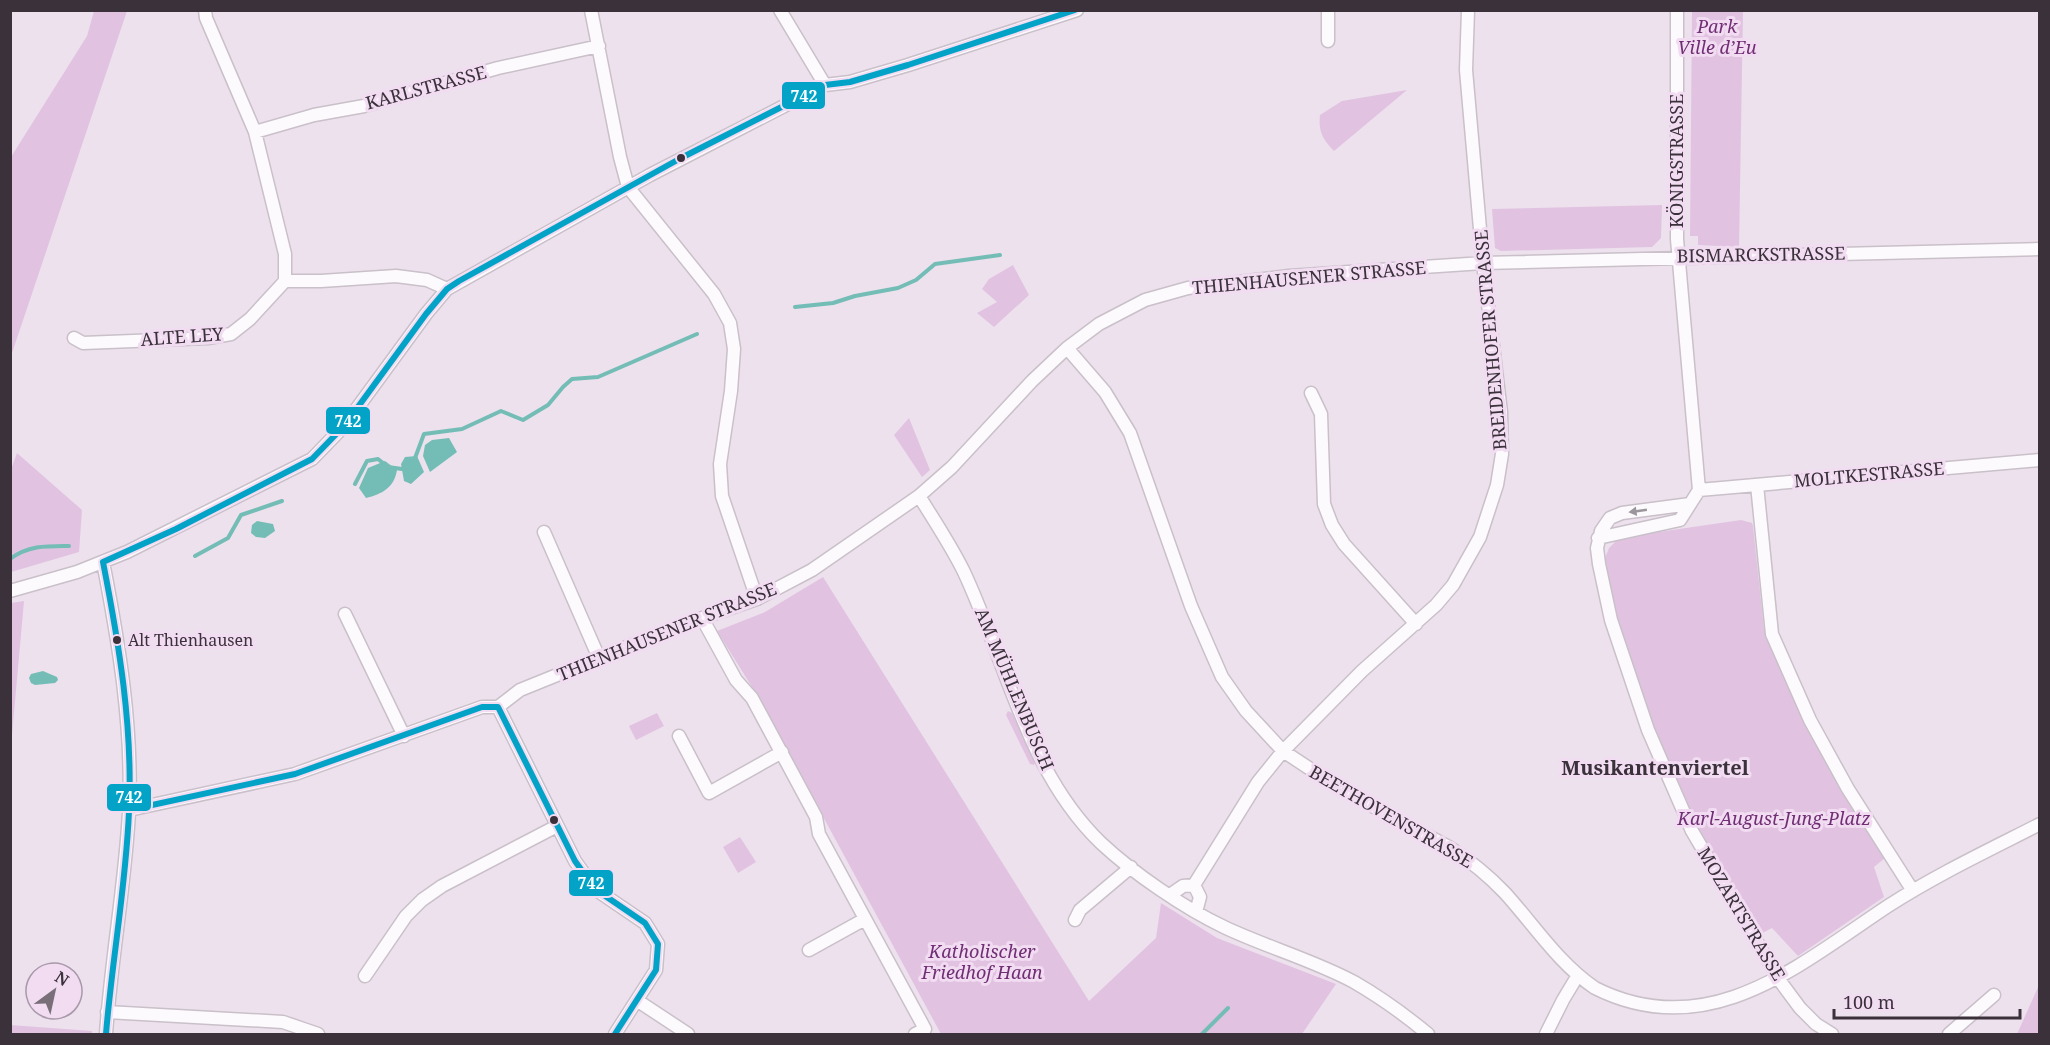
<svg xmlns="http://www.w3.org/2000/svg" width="2050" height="1045" viewBox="0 0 2050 1045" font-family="'Noto Serif',serif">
<rect width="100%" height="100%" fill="#ede1ed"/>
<path fill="#e1c3e1" d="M 94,11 L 127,11 L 11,356 L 11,157 L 87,36 Z
M 1692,11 L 1743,11 L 1739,247 L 1698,245 L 1698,236 L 1690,236 Z
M 1407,90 L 1334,151 C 1323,140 1318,131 1320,115 L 1342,101 Z
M 1662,205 L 1661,238 L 1652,247 L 1501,251 L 1495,248 L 1492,209 Z
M 1013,265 L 1029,295 L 994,327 L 977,313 L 997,302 L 982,289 L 989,279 Z
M 909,418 L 930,470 L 922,477 L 894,435 Z
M 17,453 L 82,510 L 79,552 L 11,572 L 10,472 Z
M 1741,520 L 1752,523 L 1753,526 L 1764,629 L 1858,815 L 1885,858 L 1874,867 L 1884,897 L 1798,956 L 1772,928 L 1759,935 L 1687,812 L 1637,694 L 1614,608 L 1604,561 L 1609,548 L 1616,541 L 1624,537 Z
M 823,577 L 1089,1001 L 1156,938 L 1161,903 L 1217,938 L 1336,984 L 1302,1034 L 941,1034 L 757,695 L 717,631 L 765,612 Z
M 24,601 L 11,746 L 11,603 Z
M 1008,711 L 1012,713 L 1035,762 L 1034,765 L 1030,764 L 1006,715 Z
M 657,713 L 664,726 L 636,740 L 629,726 Z
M 740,837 L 756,862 L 738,873 L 723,847 Z
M 2039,985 L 2039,1034 L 2017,1034 Z
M 10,1025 L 92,1031 L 92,1034 L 11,1034 Z"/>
<path fill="#74bdb6" d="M 449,438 L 457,452 L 430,472 L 423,456 L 425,445 L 432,440 Z
M 417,456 L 424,472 L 411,484 L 404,481 L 401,464 L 405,457 Z
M 385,461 L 397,470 C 394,488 382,494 366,498 L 359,488 L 368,468 Z
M 257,521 L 273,524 L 275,531 L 265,538 L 256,537 L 251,533 L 252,525 Z
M 43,671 L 57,677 L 58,680 L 55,683 L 35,685 L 31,683 L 29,678 L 31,674 Z"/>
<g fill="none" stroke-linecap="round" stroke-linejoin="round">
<path stroke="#74bdb6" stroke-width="4" d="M 795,307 L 833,303 L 855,296 L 898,288 L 916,280 L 935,264 L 1000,255
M 415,458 L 424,434 L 462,429 L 501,411 L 523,420 L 548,405 L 563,387 L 572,379 L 598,377 L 697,334
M 355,484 L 367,461 L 378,459 L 388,467 L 402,469 L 405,467
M 195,556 L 228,538 L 241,515 L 282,501
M 10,559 C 29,545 47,546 69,546
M 1202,1034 L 1228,1008"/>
<defs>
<path id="minor" d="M 205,10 L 206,18 L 255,132 L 285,254 L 285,281
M 591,10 L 620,157 L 628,187 L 714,294 L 730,323 L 734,349 L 731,391 L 720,464 L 722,496 L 757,599
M 780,10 L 825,85
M 1677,10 L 1677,239 L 1699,490
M 1328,41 L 1328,10
M 255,132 L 314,115 L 364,106 L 498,68 L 599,46
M 74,338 L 83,343 L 208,338 L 231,334 L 250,319 L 285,281 L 321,281 L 396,276 L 427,280 L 447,289
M 1067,348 L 1105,392 L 1130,433 L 1191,606 L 1222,677 L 1246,711 L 1283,751 L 1342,790 L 1449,847 C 1469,860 1488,875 1505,893 C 1534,925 1559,964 1595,988 C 1708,1045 1799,965 1888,906 C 1936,875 1989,850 2040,824
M 1311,393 L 1321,414 L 1324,504 L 1332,525 L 1344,544 L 1416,624
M 1757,485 L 1772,634 L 1810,720 L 1848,789 L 1913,891
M 1699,490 L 2040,460
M 919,496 C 934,520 950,544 963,570 C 1006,660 1026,771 1101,843 C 1133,873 1184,908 1224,927 C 1266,947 1313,960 1354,982 C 1380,997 1405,1015 1428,1034
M 1690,504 L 1622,513 L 1610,518 L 1601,531 L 1597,548 L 1599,564 L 1611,620 L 1648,730 L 1692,831 L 1780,981 L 1800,1008 L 1816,1024 L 1832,1034
M 544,532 L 599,658
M 1598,538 L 1680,520 L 1699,490
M 103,562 C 119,644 133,728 129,812 C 125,886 111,960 106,1034
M 10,591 L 77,572 L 127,552 L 312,459 L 344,426 L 426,314 L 447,289 L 650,175 L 825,85 L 850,82 L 908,65 L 1077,10
M 345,614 L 404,736
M 702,618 L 736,680 L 752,698 L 816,817 L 819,834 L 925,1029 L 915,1034
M 498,707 L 575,861 L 595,889 L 645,923 L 658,944 L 656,970 L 615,1034
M 679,736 L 709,793 L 782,752
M 129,810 L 295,774 L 482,707 L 498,707 L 520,690 L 671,629 L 757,599 L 812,570 L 919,496 L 952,467 L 1032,381 L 1067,348 L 1099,324 L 1145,300 L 1188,288 L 1289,276 L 1483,263 L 2040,249
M 1194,885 L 1258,782 L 1283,751 L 1362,671 L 1436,605 L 1453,585 L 1480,537 L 1497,485 L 1502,454 L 1501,412 L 1483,263 L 1466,70 L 1468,10
M 1170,895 L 1183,886 L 1194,885 L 1200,897 L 1196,912
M 1075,920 L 1080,910 L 1131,867
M 809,950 L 865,919
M 365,976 L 406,916 L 422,900 L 442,886 L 557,826
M 638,1001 L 688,1034
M 107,1012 L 283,1022 L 318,1034
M 1546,1034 L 1563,1000 L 1578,975
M 1949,1034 L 1994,995"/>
</defs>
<use href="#minor" stroke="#c9c0c9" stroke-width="15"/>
<use href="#minor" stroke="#fcfafc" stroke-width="12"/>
<defs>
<path id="bus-1" d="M 103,562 L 176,529 L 312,459 L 344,426 L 426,314 L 447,289 L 459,281 L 681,158 L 825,85 L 850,82 L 908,65 L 1075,10
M 103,562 C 119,644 133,727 129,811 C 126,886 112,960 106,1034
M 129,810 L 295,774 L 482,707 L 498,707 L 575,861 L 595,889 L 645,923 L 658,944 L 656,970 L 615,1034"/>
</defs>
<use href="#bus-1" stroke="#f2dcf2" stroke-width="10"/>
<use href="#bus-1" stroke="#03a3c7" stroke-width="6"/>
</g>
<defs><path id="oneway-solid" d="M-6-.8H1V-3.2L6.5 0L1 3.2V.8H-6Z" transform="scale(1.5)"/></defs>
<use fill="#9b969b" href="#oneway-solid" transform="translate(1638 511) rotate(172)"/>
<g fill="#3a313a" stroke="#f2dcf2" stroke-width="2">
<circle cx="681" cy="158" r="5"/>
<circle cx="117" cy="640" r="5"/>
<circle cx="554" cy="820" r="5"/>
</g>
<g text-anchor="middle" stroke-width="6" stroke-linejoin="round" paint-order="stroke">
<g font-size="16" fill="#3a313a" stroke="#f2dcf2" text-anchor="start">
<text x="128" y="646">Alt Thienhausen</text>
</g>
<g font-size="18" font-style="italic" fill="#702e74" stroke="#f2dcf2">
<text x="1717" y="33">Park<tspan x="1717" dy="21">Ville d’Eu</tspan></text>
<text x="1774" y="825">Karl-August-Jung-Platz</text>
<text x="982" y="958">Katholischer<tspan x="982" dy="21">Friedhof Haan</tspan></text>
</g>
<g font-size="18" fill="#3a313a" stroke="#f2dcf2">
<text transform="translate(426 88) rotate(-15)" y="6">KARLSTRASSE</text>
<text transform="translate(1677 161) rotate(-90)" y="6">KÖNIGSTRASSE</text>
<text transform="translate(1761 255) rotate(-1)" y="6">BISMARCKSTRASSE</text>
<text transform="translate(1309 278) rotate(-5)" y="6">THIENHAUSENER STRASSE</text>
<text transform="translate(182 337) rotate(-4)" y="6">ALTE LEY</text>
<text transform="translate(1491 340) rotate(-95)" y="6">BREIDENHOFER STRASSE</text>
<text transform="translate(1869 475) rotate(-5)" y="6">MOLTKESTRASSE</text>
<text transform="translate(667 632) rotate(-22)" y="6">THIENHAUSENER STRASSE</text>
<text transform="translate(1014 689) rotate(67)" y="6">AM MÜHLENBUSCH</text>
<text transform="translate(1391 817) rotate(30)" y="6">BEETHOVENSTRASSE</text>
<text transform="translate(1741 914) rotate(59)" y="6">MOZARTSTRASSE</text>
</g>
<g font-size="20" font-weight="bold" fill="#3a313a" stroke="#f2dcf2">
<text x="1655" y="775">Musikantenviertel</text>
</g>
</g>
<g stroke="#f2dcf2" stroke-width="2">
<rect x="781" y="81" width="45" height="29" rx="6" fill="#03a3c7"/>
<rect x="325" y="406" width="46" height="29" rx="6" fill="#03a3c7"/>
<rect x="106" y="783" width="46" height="29" rx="6" fill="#03a3c7"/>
<rect x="568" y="869" width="46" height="28" rx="6" fill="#03a3c7"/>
</g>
<g font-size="16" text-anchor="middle" font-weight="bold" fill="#fff">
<text x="804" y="102">742</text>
<text x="348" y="427">742</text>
<text x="129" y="803">742</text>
<text x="591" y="889">742</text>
</g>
<rect width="2050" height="1045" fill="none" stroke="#3a313a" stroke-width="24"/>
<g transform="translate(54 991) rotate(33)"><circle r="28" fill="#f2dcf2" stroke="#a898a8" stroke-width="1.5"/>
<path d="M0-4.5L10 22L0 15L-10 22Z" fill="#796f79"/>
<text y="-9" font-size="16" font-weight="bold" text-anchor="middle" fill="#3a313a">N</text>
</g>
<path d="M1834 1009v9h186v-9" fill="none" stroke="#3a313a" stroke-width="3"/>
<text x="1843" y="1009" font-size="18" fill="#3a313a" stroke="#f2dcf2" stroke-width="4.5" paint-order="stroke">100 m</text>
</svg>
